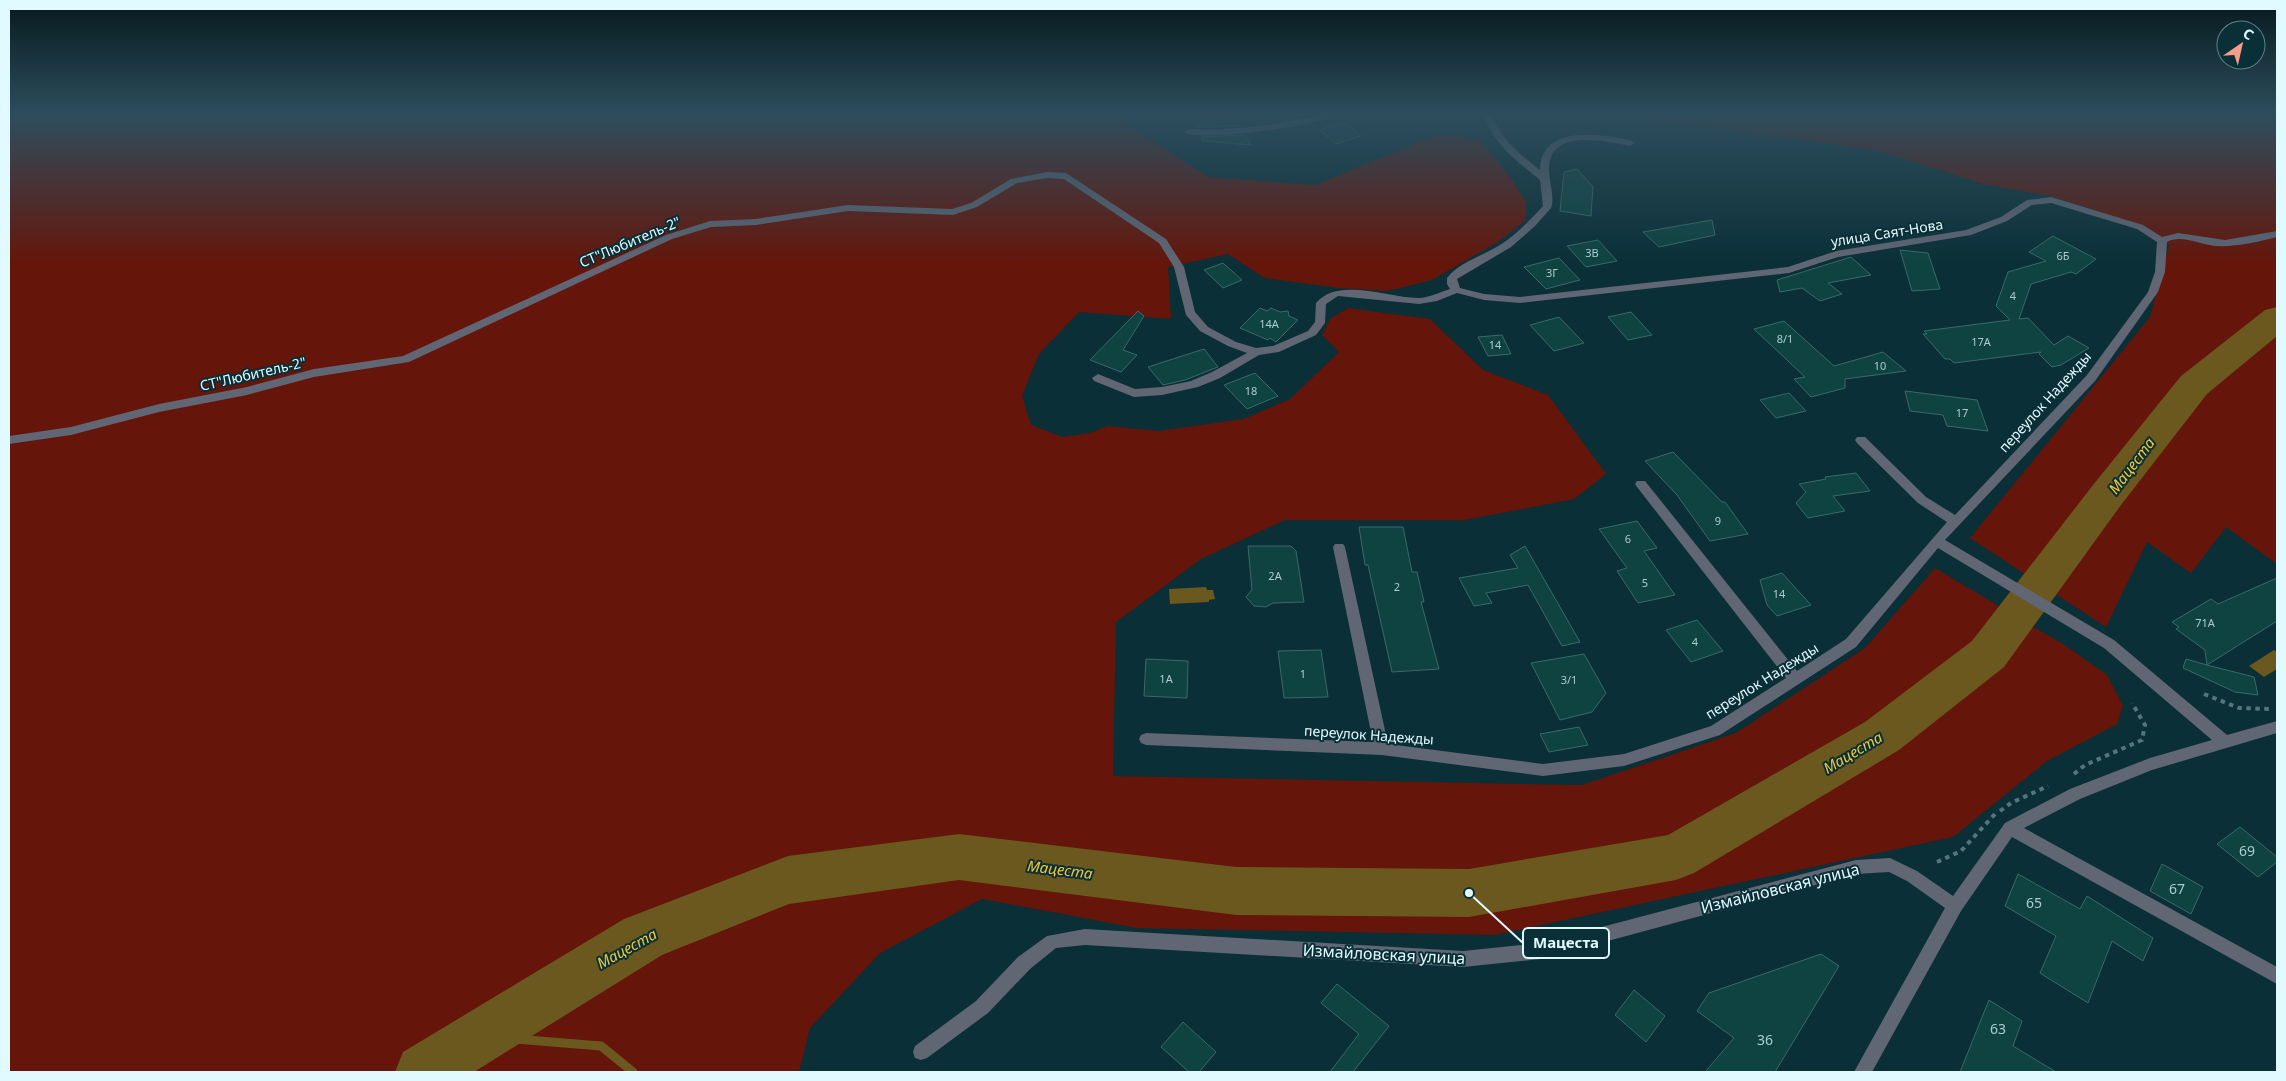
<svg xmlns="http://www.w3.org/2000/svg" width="2286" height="1081" viewBox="0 0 2286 1081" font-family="'Noto Sans',sans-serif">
<rect width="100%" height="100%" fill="#0a2f36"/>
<path fill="#651509" d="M 9,115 L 1126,115 L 1124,123 L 1208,177 L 1315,185 L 1434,136 L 1457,136 L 1481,140 L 1512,180 L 1526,202 L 1525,221 L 1496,243 L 1432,280 L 1388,291 L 1339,288 L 1265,278 L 1228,254 L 1168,267 L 1171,319 L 1079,312 L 1039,354 L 1022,396 L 1031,425 L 1062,437 L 1090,433 L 1108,426 L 1158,431 L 1244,419 L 1290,399 L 1339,352 L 1322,335 L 1330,319 L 1348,308 L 1430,319 L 1483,370 L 1548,395 L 1606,474 L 1574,499 L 1465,520 L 1285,520 L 1201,559 L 1116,622 L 1113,776 L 1582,785 L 1736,733 L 1865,648 L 1935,568 L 2066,646 L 2107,675 L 2123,706 L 2117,724 L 2047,761 L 1953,837 L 1495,935 L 1137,928 L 982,899 L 880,953 L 810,1028 L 799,1072 L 9,1072 Z
M 1618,115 L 2277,115 L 2277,564 L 2226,527 L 2191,573 L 2147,542 L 2106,627 L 1970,538 L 2150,317 L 2169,245 L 2135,223 L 2050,196 L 1983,184 L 1879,151 Z"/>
<path fill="#6a581e" d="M 1206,587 L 1207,590 L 1213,590 L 1215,599 L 1209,600 L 1209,602 L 1170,604 L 1169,589 Z
M 2274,650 L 2277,652 L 2277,669 L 2264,677 L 2249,666 Z"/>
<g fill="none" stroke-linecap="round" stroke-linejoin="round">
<path stroke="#6a581e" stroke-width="9" d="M 439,1072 L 515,1039 L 601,1046 L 633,1072"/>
<path fill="#6a581e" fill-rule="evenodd" d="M 2277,307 L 2277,336 L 2207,394 L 2121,505 L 2004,667 L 1899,750 L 1694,873 L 1676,880 L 1469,917 L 1236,915 L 959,880 L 789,904 L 662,955 L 474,1072 L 395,1072 L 403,1052 L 624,919 L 788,856 L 959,834 L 1236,867 L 1469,869 L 1668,835 L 1865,722 L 1972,641 L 2093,485 L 2181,376 L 2265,310 Z"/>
</g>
<path fill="#0e4341" stroke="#396a68" d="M 1190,115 L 1233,115 L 1240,126 L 1196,127 Z
M 1344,122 L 1361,136 L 1336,144 L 1319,130 Z
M 1245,135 L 1251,145 L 1203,141 L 1201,137 Z
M 1577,169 L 1593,187 L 1591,216 L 1560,211 L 1564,172 Z
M 1712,220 L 1715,235 L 1659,247 L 1643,232 Z
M 2053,236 L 2096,259 L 2076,274 L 2071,272 L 2031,284 L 2019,319 L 2028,318 L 2054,345 L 2068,336 L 2089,348 L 2061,365 L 2052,367 L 2039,354 L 2041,352 L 1954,363 L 1950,359 L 1945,359 L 1923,334 L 1927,334 L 1924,331 L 2010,320 L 1996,306 L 2008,272 L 2046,261 L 2029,252 Z
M 1598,240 L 1617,261 L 1586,267 L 1567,246 Z
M 1900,250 L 1928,253 L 1940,289 L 1912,291 Z
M 1851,257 L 1871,275 L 1828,283 L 1842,294 L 1820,301 L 1802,288 L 1780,292 L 1777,280 Z
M 1559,258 L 1580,280 L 1546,289 L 1524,267 Z
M 1223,263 L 1242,280 L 1223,288 L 1204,270 Z
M 1260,308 L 1267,311 L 1271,308 L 1280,312 L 1288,311 L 1289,316 L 1298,320 L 1276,342 L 1270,338 L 1268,340 L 1240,328 Z
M 1138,311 L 1144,316 L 1123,350 L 1137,355 L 1121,372 L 1090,360 Z
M 1631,312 L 1652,335 L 1628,340 L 1608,317 Z
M 1559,317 L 1584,343 L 1554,351 L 1530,325 Z
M 1784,321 L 1834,366 L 1883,352 L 1906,371 L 1845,379 L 1845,388 L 1811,397 L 1794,379 L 1805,377 L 1754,329 Z
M 1502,335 L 1511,354 L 1488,356 L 1478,337 Z
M 1204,349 L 1218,367 L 1185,380 L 1163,385 L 1148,367 Z
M 1255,373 L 1278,396 L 1247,409 L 1224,385 Z
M 1905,391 L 1977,400 L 1988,431 L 1947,426 L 1943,415 L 1910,411 Z
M 1789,393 L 1806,411 L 1776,418 L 1760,400 Z
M 1673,452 L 1722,502 L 1725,502 L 1748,534 L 1710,541 L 1677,495 L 1645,461 Z
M 1856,473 L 1870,491 L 1833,496 L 1845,511 L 1808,518 L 1796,503 L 1806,492 L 1799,484 L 1826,479 L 1825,477 Z
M 1637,521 L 1657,548 L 1644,551 L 1675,595 L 1638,603 L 1617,571 L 1627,568 L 1599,529 Z
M 1359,527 L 1403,527 L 1412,572 L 1417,572 L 1424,602 L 1421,602 L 1439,669 L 1392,672 L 1368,565 L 1365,565 Z
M 1248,546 L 1291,546 L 1296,551 L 1304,602 L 1273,603 L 1266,607 L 1254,606 L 1246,597 L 1252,590 Z
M 1525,546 L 1580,642 L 1562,646 L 1528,585 L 1486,593 L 1492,603 L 1474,606 L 1459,578 L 1518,568 L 1510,555 Z
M 1782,573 L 1811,605 L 1777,616 L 1767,605 L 1760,580 Z
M 2277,578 L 2277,621 L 2207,665 L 2254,677 L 2258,695 L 2235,692 L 2183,668 L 2186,659 L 2207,665 L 2205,650 L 2176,629 L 2179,627 L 2172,622 L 2211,599 L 2218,604 Z
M 1697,620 L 1723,651 L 1691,662 L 1666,630 Z
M 1321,650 L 1328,697 L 1284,698 L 1278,651 Z
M 1584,654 L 1606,693 L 1592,712 L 1560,720 L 1531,663 Z
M 1146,659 L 1188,661 L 1187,698 L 1144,696 Z
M 1579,727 L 1588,745 L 1549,752 L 1540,734 Z
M 2240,827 L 2277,857 L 2277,862 L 2258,877 L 2217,844 Z
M 2162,864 L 2203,887 L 2191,914 L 2150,891 Z
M 2018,874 L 2080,909 L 2087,896 L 2153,938 L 2143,961 L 2112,941 L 2088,1003 L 2040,973 L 2056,936 L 2005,906 Z
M 1821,954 L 1839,966 L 1775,1072 L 1705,1072 L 1734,1038 L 1697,1011 L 1709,993 Z
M 1337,984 L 1389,1026 L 1353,1072 L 1330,1072 L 1359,1034 L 1321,1003 Z
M 1634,990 L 1665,1016 L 1646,1042 L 1615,1015 Z
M 1989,1000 L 2022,1021 L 2013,1046 L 2056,1072 L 1960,1072 Z
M 1183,1022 L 1216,1052 L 1199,1072 L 1189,1072 L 1161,1047 Z"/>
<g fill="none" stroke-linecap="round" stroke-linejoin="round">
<path stroke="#54757b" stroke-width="4" stroke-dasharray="4.5 4.5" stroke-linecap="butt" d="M 2204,694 L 2239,708 L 2271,709
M 2074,774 L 2085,765 L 2142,740 L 2145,725 L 2132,703
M 2000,811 L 2011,803 L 2048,786
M 1937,862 L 1961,851 L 1995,814"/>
<path fill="#616674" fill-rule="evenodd" d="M 1320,115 L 1333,115 C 1319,126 1197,143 1184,132 L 1188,129 C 1233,131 1276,125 1320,115 Z
M 1484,115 L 1492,115 C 1501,140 1520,154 1540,170 C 1541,124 1600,134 1630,140 L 1635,143 L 1630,146 C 1605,141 1549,128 1549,169 C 1549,181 1555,198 1551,208 L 1535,226 L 1511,247 L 1457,279 L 1460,288 L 1484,294 L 1520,297 L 1788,267 L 1836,251 L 1966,230 L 2001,217 L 2027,200 L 2051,197 L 2143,225 L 2162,237 L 2178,233 L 2225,240 L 2277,231 L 2277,237 C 2257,242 2237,247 2216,246 C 2201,245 2181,234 2167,242 L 2165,272 L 2158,292 L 2095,381 L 1945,540 L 2114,640 L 2227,735 L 2277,721 L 2277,733 L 2152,770 L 2080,799 L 2024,828 L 2277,967 L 2277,984 L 2012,837 L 1961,911 L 1872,1072 L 1854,1072 L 1945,908 L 1907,881 L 1889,872 L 1856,874 L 1541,959 L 1463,967 L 1085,945 L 1056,948 L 1030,969 L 988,1013 L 927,1058 L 921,1060 L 915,1058 L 913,1052 L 915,1046 L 976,1001 L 1018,957 L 1047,936 L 1085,929 L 1463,951 L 1541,943 L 1856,860 L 1890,858 L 1917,871 L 1953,896 L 2005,823 L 2070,789 L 2150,758 L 2212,740 L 2104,648 L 1938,548 L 1856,647 L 1720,735 L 1624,766 L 1543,776 L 1382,755 L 1146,745 L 1141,743 L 1139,739 L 1141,735 L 1146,733 L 1373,742 L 1333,547 L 1335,544 L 1343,544 L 1345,547 L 1388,744 L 1543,764 L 1624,754 L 1711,726 L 1786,678 L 1637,487 L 1635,484 L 1637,481 L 1645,481 L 1797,671 L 1846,639 L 1947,522 L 1918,503 L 1857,443 L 1855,440 L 1857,437 L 1865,437 L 1926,497 L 1955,515 L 2087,375 L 2148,292 L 2155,272 L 2157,242 L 2137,229 L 2051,203 L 2032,205 L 2007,221 L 1971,235 L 1838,257 L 1789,273 L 1520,303 L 1484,300 L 1457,293 L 1437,301 L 1419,304 L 1338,296 L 1326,304 L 1325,323 L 1316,335 L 1279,352 L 1259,355 L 1220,378 L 1198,387 L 1162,395 L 1134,397 L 1094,381 L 1092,378 L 1098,374 L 1135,389 L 1162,387 L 1191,381 L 1212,372 L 1247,353 L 1228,346 L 1200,331 L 1186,315 L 1174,267 L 1159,243 L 1064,179 L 1047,178 L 1017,183 L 977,207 L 953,215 L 848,211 L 756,225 L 711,227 L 672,239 L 409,362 L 314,377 L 247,395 L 159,412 L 71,435 L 9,444 L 9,436 L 71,427 L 159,404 L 247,387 L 314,369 L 403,356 L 666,235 L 710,221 L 756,219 L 848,205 L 952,209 L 971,203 L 1011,179 L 1047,172 L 1066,173 L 1166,239 L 1184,267 L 1195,312 L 1208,327 L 1236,342 L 1256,348 L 1273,346 L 1308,331 L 1315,322 L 1316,303 C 1339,276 1390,299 1420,298 C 1431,297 1440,292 1450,289 L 1447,284 L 1447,278 C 1460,261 1486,255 1503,243 C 1518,233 1531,219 1543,206 L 1540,180 C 1517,161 1493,144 1484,115 Z"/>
</g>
<linearGradient id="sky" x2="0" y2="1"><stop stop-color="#061a1e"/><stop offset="0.43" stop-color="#2d4d5d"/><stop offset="1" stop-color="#2d4d5d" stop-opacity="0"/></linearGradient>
<rect width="2286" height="266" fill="url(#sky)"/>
<g text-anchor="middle" stroke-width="4" stroke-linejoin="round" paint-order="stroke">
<g font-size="11" fill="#acccd0">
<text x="1592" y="257">3В</text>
<text x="2063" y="260">6Б</text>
<text x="1552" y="277">3Г</text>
<text x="2013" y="300">4</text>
<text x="1269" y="328">14А</text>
<text x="1785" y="343">8/1</text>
<text x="1981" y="346">17А</text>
<text x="1495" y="349">14</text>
<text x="1880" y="370">10</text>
<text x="1251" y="395">18</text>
<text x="1962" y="417">17</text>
<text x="1718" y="525">9</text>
<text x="1628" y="543">6</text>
<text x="1275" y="580">2А</text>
<text x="1645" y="587">5</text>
<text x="1397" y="591">2</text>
<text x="1779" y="598">14</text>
<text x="2205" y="627">71А</text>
<text x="1695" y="646">4</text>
<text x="1303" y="678">1</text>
<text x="1166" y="683">1А</text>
<text x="1569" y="684">3/1</text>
</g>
<g font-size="14" fill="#e1faff" stroke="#0a2f36">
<text transform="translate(1887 233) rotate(-9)" y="5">улица Саят-Нова</text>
<text transform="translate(630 242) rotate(-23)" y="5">СТ"Любитель-2"</text>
<text transform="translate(253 374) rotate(-13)" y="5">СТ"Любитель-2"</text>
<text transform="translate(2045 402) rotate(-48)" y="5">переулок Надежды</text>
<text transform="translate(1762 681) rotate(-32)" y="5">переулок Надежды</text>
<text transform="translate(1369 735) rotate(4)" y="5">переулок Надежды</text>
</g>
<g font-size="14" fill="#acccd0">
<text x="2247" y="856">69</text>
<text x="2177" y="894">67</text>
<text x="2034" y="908">65</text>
<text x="1998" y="1034">63</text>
<text x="1765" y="1045">36</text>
</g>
<g font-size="15" font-style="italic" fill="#f5c932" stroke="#0a2f36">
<text transform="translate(2132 466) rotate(-53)" y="5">Мацеста</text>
<text transform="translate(1853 753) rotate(-31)" y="5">Мацеста</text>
<text transform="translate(1060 870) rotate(7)" y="5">Мацеста</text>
<text transform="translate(627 949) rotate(-29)" y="5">Мацеста</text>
</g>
<g font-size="16" fill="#e1faff" stroke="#0a2f36">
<text transform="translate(1780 888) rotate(-14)" y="6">Измайловская улица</text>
<text transform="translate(1384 954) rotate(3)" y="6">Измайловская улица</text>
</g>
</g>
<path fill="none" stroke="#e1faff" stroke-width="2" d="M1469 893L1523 943"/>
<circle fill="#e1faff" stroke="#0a2f36" stroke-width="2" cx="1469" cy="893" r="5"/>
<rect fill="#0a2f36" stroke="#e1faff" stroke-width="2" x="1523" y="928" width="86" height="30" rx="5"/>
<g font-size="15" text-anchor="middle" font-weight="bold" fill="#e1faff">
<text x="1566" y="948">Мацеста</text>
</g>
<rect width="2286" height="1081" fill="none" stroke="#e1faff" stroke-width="20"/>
<g transform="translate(2241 45) rotate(34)"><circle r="24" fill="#0a2f36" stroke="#608086"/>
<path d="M0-4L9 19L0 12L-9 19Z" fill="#f49d8c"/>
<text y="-8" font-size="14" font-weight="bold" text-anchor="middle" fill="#e1faff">С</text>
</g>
</svg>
